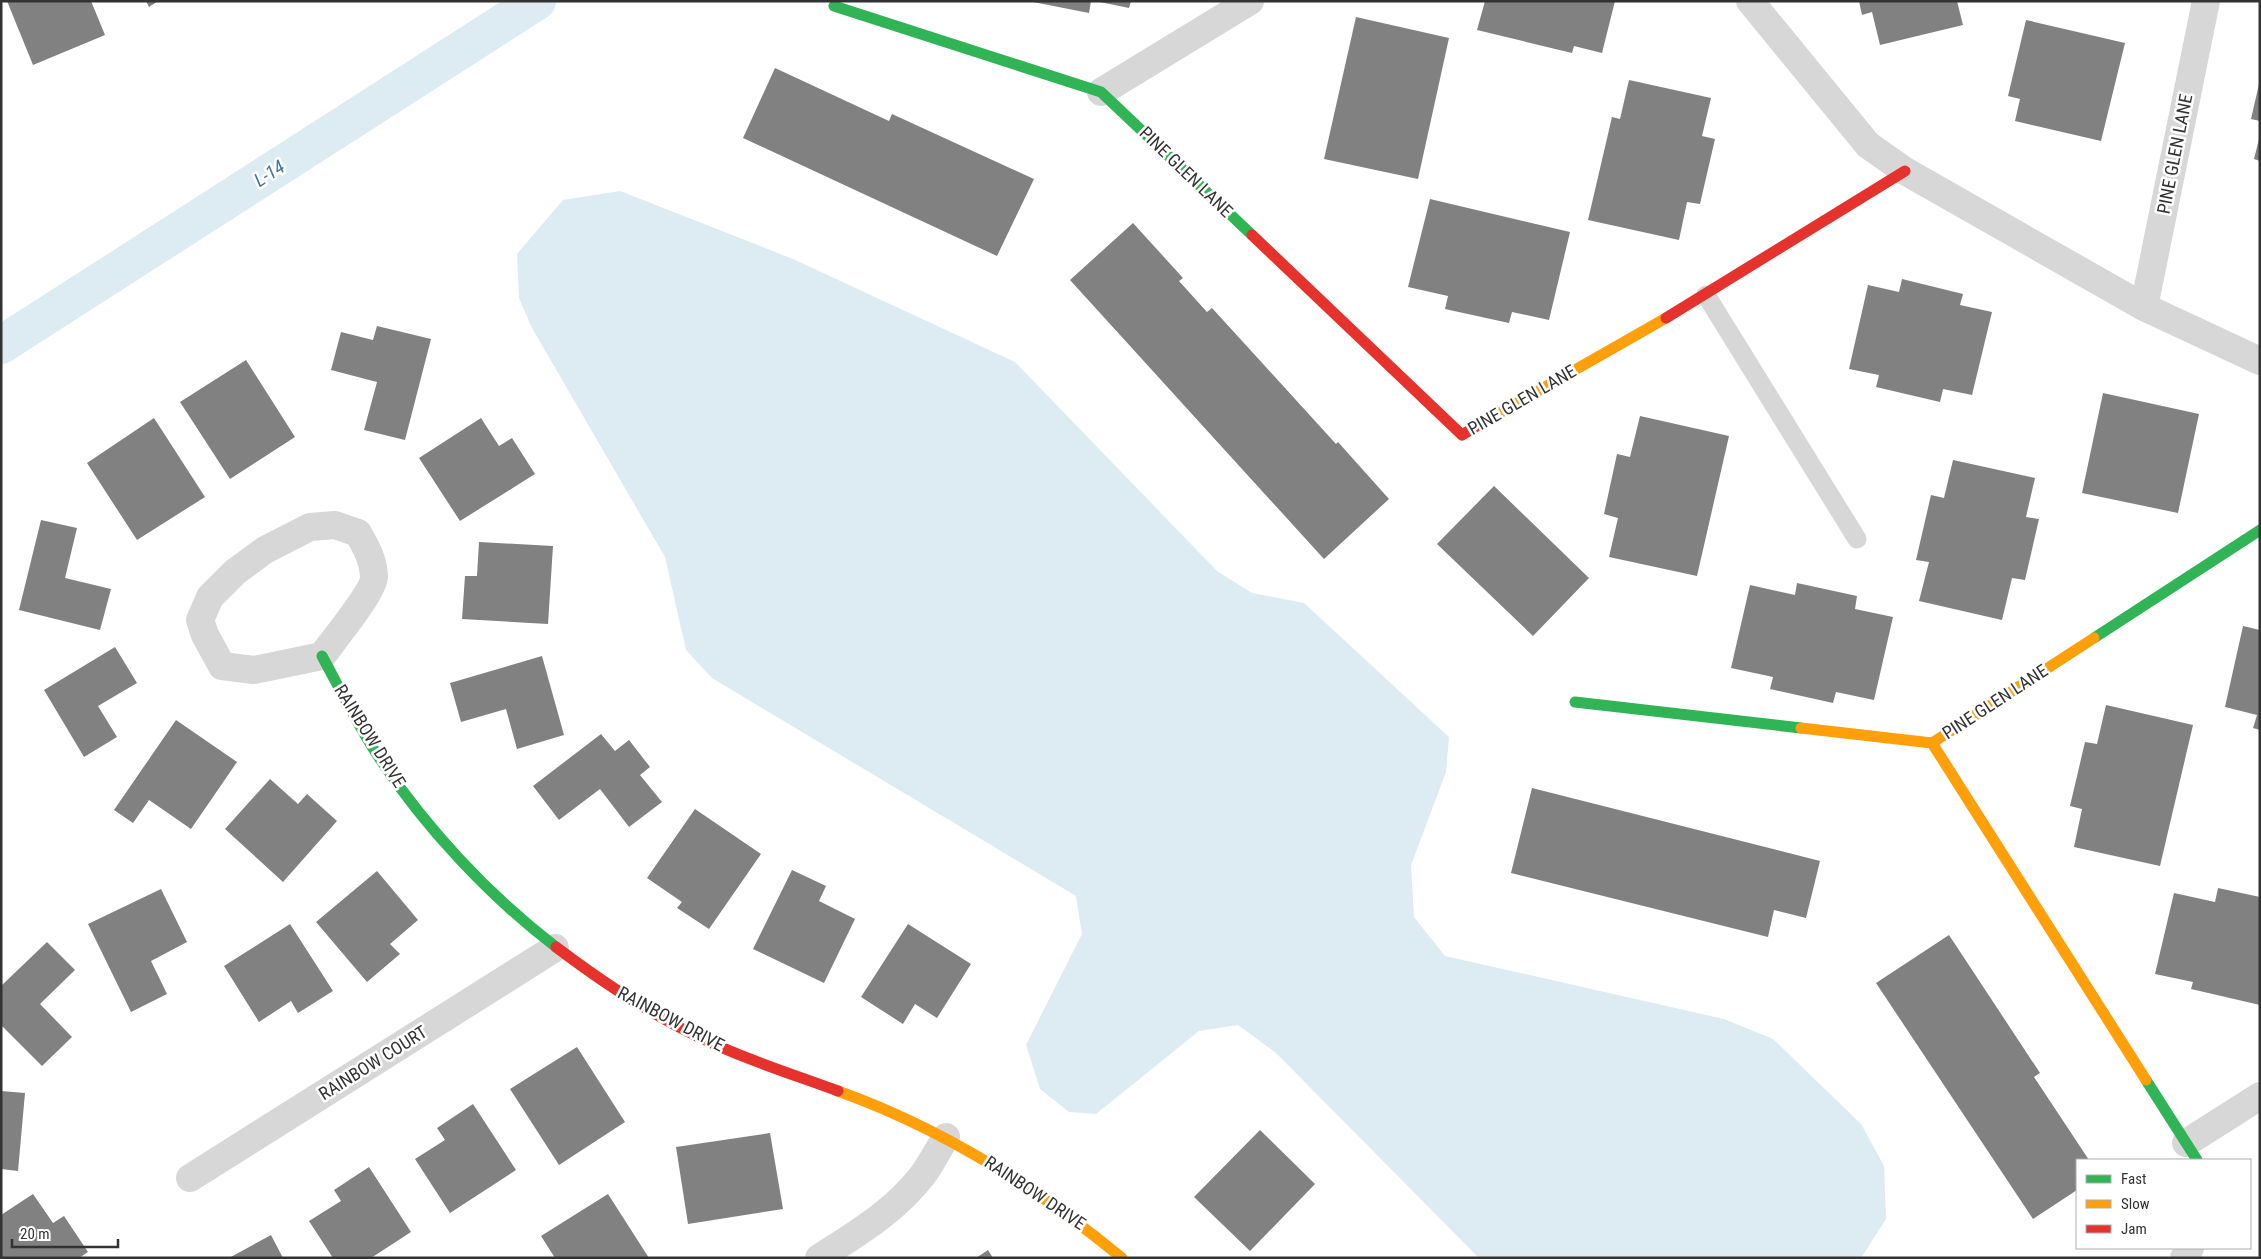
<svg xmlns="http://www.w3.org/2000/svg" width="2261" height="1259" viewBox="0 0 2261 1259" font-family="'Roboto Condensed',sans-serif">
<rect width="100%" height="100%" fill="#fff"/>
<path fill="#ddebf3" d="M 620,191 L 793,259 L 1015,362 L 1217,571 L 1252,593 L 1304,603 L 1449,737 L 1446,772 L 1411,865 L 1414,917 L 1445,956 L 1724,1019 L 1773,1039 L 1861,1124 L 1884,1166 L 1886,1219 L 1861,1258 L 1479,1258 L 1276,1053 L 1238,1025 L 1199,1031 L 1096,1114 L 1069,1112 L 1040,1089 L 1026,1045 L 1082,934 L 1076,896 L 712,678 L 686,650 L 665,557 L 532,328 L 519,298 L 517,254 L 563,200 Z"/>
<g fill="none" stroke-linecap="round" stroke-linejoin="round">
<path stroke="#ddebf3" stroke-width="38" d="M 1,345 L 537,1"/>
</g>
<path fill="#818181" d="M 7,1 L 91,1 L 105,35 L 33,65 Z
M 146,1 L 158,1 L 149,7 Z
M 1028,1 L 1091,1 L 1089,13 Z
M 1095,1 L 1131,1 L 1129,8 Z
M 1485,1 L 1615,1 L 1602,53 L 1574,46 L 1572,53 L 1477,30 Z
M 1859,1 L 1957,1 L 1963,25 L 1880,45 L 1872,12 L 1862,15 Z
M 1356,17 L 1449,38 L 1418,179 L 1324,159 Z
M 2026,20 L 2125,43 L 2101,141 L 2015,121 L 2020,99 L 2008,96 Z
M 775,68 L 889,121 L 892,114 L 1034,179 L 997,256 L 743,138 Z
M 1629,80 L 1711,98 L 1702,136 L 1715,139 L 1700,204 L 1687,202 L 1679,240 L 1588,220 L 1612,117 L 1620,119 Z
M 2259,84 L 2260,84 L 2260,121 L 2251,119 Z
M 2259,139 L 2260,139 L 2260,161 L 2254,159 Z
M 1430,199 L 1570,232 L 1549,320 L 1512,312 L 1509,323 L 1445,309 L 1448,296 L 1408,287 Z
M 1133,223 L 1183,278 L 1179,281 L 1207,312 L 1212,308 L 1336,444 L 1338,442 L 1389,499 L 1324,559 L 1070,280 Z
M 1902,279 L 1963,294 L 1960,305 L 1992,312 L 1972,395 L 1943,389 L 1940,402 L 1876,387 L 1879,375 L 1849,369 L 1868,285 L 1899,292 Z
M 377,326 L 431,339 L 405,440 L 364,430 L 377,382 L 331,370 L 341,332 L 373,340 Z
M 246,360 L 295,437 L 230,479 L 180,402 Z
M 2103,393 L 2199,414 L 2178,513 L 2082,493 Z
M 1640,416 L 1729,436 L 1697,576 L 1609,557 L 1618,518 L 1604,514 L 1617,454 L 1630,457 Z
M 154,418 L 205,497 L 137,540 L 87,463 Z
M 481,418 L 499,446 L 512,438 L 535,474 L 460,521 L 419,458 Z
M 1953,460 L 2035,478 L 2026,517 L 2039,519 L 2025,580 L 2012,578 L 2002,620 L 1919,601 L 1929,562 L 1916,560 L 1931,495 L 1944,498 Z
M 1494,486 L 1589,578 L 1533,636 L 1437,544 Z
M 41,520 L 77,528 L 65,578 L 111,589 L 100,630 L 19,610 Z
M 479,542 L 553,546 L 548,624 L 462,619 L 465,576 L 477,576 Z
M 1797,583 L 1857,596 L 1855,609 L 1893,617 L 1874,700 L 1836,692 L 1833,703 L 1770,689 L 1773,677 L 1731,668 L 1750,585 L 1795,595 Z
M 2243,626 L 2260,630 L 2260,730 L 2253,728 L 2257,715 L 2225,707 Z
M 115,647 L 137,683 L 98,706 L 117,737 L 84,757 L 44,690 Z
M 542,656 L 564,735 L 517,749 L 506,709 L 461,722 L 450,683 Z
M 2106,705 L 2193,725 L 2160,866 L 2074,847 L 2082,809 L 2070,806 L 2085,742 L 2097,744 Z
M 176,720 L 237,762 L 191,829 L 149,800 L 133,823 L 114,810 Z
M 601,734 L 615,751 L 629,740 L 650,767 L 640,775 L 662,802 L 629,827 L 600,789 L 559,820 L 533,786 Z
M 270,779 L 298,804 L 307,794 L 337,821 L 283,882 L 225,829 Z
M 1532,788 L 1820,861 L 1806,918 L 1774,910 L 1768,937 L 1511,873 Z
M 695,809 L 761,854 L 709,929 L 677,908 L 682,902 L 647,878 Z
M 792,870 L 826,886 L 819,901 L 855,919 L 824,983 L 753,949 Z
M 377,871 L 418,920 L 390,944 L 400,954 L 367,982 L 316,922 Z
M 2218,888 L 2260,897 L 2260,1005 L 2191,989 L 2193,982 L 2155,974 L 2174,893 L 2215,902 Z
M 161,889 L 187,942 L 151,961 L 167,994 L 131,1012 L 88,924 Z
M 290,924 L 333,991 L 298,1013 L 291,1001 L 259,1022 L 224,966 Z
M 908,924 L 971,964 L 937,1018 L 915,1004 L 903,1024 L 861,997 Z
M 1949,935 L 2040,1073 L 2034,1077 L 2089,1160 L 2077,1160 L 2077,1190 L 2033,1219 L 1876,983 Z
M 47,942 L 75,970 L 40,1004 L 72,1037 L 42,1066 L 1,1025 L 1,986 Z
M 577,1047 L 625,1122 L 559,1165 L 510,1089 Z
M 1,1091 L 25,1093 L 18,1171 L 1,1169 Z
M 473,1104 L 516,1170 L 450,1213 L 415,1159 L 445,1140 L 437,1128 Z
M 1260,1130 L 1315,1184 L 1250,1251 L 1194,1197 Z
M 770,1133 L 783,1209 L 688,1224 L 676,1147 Z
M 369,1167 L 411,1232 L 371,1258 L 333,1258 L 309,1221 L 341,1201 L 334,1190 Z
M 33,1194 L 53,1223 L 64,1216 L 88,1252 L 79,1258 L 1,1258 L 1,1215 Z
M 608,1194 L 649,1258 L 555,1258 L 541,1236 Z
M 271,1235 L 283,1258 L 229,1258 Z
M 988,1250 L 993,1258 L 976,1258 Z"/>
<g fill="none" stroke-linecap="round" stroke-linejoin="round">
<path stroke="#d7d7d7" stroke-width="19" d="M 1706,295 L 1857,539"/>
<path stroke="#d7d7d7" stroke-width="28" d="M 1750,1 L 1868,145 L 1905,171 L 2144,307 L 2260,361
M 1101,92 L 1250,1
M 2144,307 L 2206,1
M 335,525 L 358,533 C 366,547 373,559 374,576 C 375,590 332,642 322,656 L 254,670 L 222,666 L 205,635 L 200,620 L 210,597 L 235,572 L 265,550 L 310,527 Z
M 2186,1143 L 2260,1096
M 190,1178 L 555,948
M 819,1258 C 856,1234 894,1212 922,1176 C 931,1164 938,1150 946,1137
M 2184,1258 L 2190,1248"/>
<path stroke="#30b455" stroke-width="11" d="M 834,6 L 1101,92 L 1252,235
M 2094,638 L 2260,530
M 322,656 C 340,689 357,724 378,756 C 425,827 488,895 556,947
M 1575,702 L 1801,728
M 2146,1080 L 2197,1160"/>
<path stroke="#ff9f0a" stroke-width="11" d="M 1475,427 L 1666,318
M 1801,728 L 1932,743 L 2094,638
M 1932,743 L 2146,1080
M 838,1091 C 944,1129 1036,1187 1122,1258"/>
<path stroke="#e5322d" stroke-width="11" d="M 1252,235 L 1462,435 L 1475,427
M 1666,318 L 1905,171
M 556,947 C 601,981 648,1013 699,1037 C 744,1059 792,1074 838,1091"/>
</g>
<g text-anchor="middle" stroke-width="5" stroke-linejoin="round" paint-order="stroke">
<g font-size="18" fill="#333" stroke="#fff">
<text transform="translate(2175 154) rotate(-79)" y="6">PINE GLEN LANE</text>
<text transform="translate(1186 172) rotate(44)" y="6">PINE GLEN LANE</text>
<text transform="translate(1522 400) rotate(-30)" y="6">PINE GLEN LANE</text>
<text transform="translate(1995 702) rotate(-33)" y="6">PINE GLEN LANE</text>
<text transform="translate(370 736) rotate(58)" y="6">RAINBOW DRIVE</text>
<text transform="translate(671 1019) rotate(28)" y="6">RAINBOW DRIVE</text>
<text transform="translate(373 1063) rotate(-32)" y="6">RAINBOW COURT</text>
<text transform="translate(1035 1193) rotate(34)" y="6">RAINBOW DRIVE</text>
</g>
<g font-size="19" font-style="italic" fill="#3f7597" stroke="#fff">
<text transform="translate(269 173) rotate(-33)" y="7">L-14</text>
</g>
</g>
<rect width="2261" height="1259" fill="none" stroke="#333333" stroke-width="5"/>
<rect x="2076" y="1159" width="175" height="90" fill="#ffffff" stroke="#adadad"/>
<rect x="2086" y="1175" width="25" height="8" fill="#30b455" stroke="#adadad"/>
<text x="2121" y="1184" font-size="15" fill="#333333">Fast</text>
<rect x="2086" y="1200" width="25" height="8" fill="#ff9f0a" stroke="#adadad"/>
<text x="2121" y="1209" font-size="15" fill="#333333">Slow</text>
<rect x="2086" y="1225" width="25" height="8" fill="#e5322d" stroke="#adadad"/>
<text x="2121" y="1234" font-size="15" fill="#333333">Jam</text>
<path d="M12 1239v8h106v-8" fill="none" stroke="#333333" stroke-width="2.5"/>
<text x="20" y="1239" font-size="15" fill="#333333" stroke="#ffffff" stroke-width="4" paint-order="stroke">20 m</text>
</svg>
